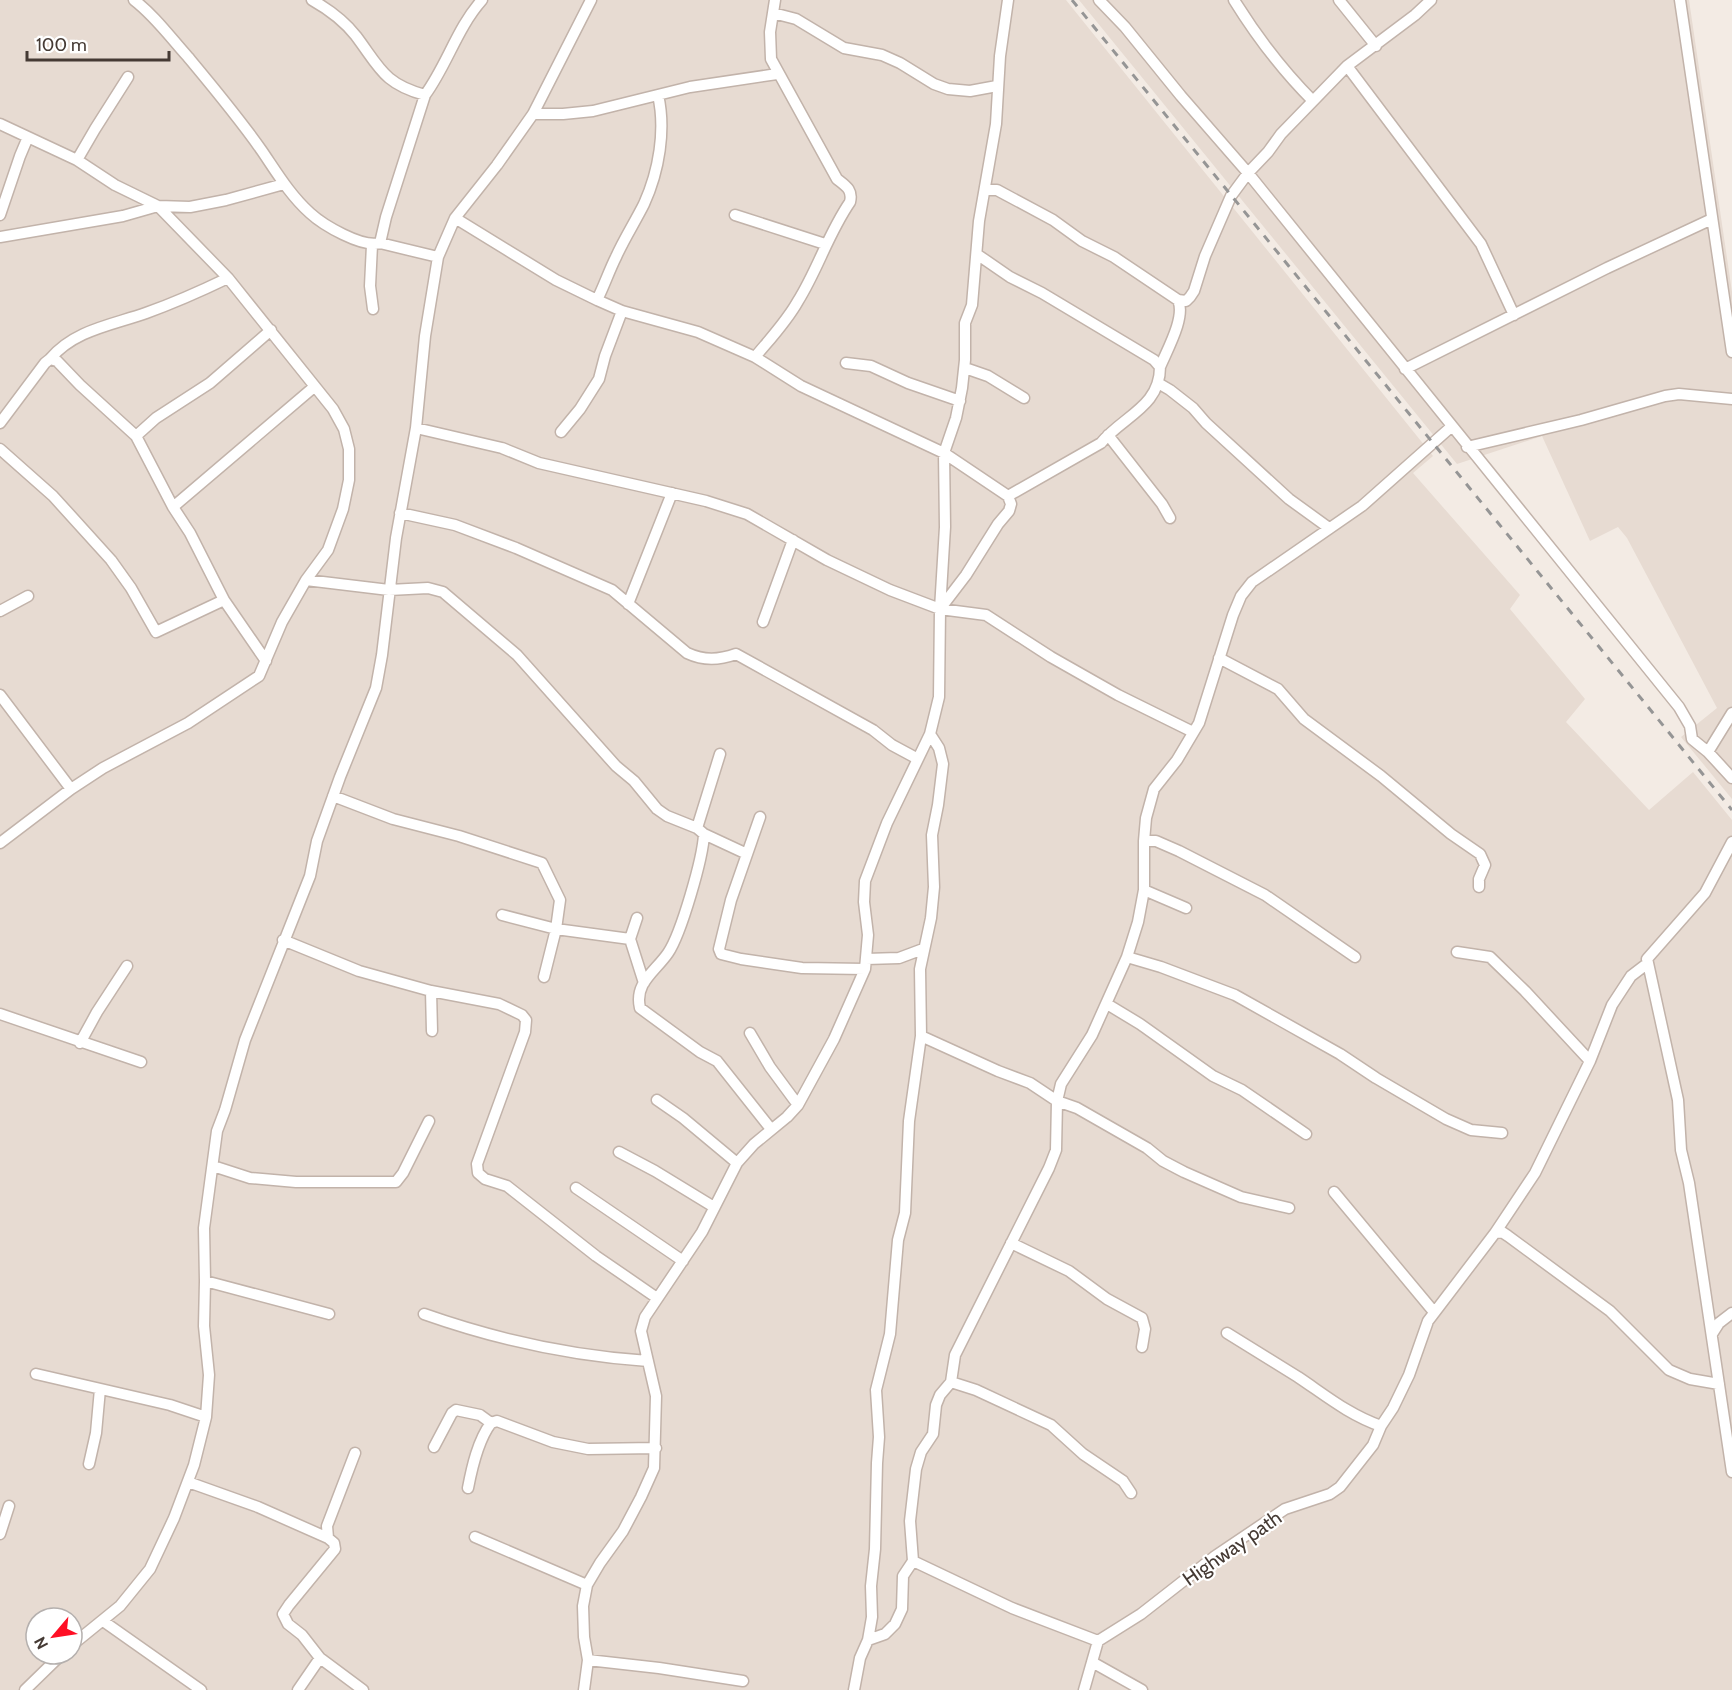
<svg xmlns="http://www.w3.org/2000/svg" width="1732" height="1690" viewBox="0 0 1732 1690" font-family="Cabin,sans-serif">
<rect width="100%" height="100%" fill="#f3ebe4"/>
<path fill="#e7dbd2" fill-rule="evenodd" d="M 0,0 L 1066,0 L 1433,456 L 1413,473 L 1520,595 L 1510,609 L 1585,699 L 1566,722 L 1649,810 L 1693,772 L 1732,820 L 1732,1690 L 0,1690 ZM 36,1618 L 72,1618 L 72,1654 L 36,1654 Z
M 1079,0 L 1689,0 L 1732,292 L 1732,799 L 1681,737 L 1717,708 L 1627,538 L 1618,527 L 1590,541 L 1542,436 L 1457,464 Z"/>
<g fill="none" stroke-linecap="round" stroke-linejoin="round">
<defs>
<path id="minor" d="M 134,0 C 155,16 170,37 188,57 C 213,87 239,118 262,151 C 277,173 290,195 310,213 C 323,225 362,248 380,243 L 438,257
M 312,0 C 328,9 345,22 356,36 C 380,68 384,84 425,95
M 1099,0 L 1125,27 L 1181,96 L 1248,173 L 1679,707 L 1690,726 L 1692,739 L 1708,752 L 1732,778
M 1234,0 C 1257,37 1282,70 1313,101
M 1339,0 L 1376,46
M 1680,0 L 1732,352
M 773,13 L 796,19 L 844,48 L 882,55 L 900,63 L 934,84 L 948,89 L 970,91 L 997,86
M 1347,66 L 1481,244 L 1514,315
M 533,114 L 563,114 L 593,111 L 690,87 L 777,74
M 0,124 L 77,160 L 115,185 L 158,206 L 228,278 L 333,409 L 344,429 L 349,449 L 349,480 L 343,509 L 328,550 L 306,580 L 282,622 L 259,676 L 188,723 L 103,768 L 71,789 L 0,843
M 77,160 L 95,129 L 128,77
M 986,190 L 997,190 L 1053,220 L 1082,241 L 1114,257 L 1178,300 C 1186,317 1167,350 1160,367 C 1160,407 1123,416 1101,443 L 1008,496
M 0,215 L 20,156 L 28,137
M 735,215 L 825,244
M 455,218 L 556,280 L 597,300 L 622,311 L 698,332 L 755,357 L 801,386 L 944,453 L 1008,496 L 1011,504 L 1009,511 L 998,524 L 966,575 L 940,609
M 0,237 L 123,216 L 158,206 L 190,207 L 226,200 L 284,184
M 380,243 L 386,217 L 425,95 C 447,65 457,28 482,0
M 372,245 L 370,286 L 373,309
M 978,255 L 1010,277 L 1042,293 L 1154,360 L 1160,367
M 597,300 C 604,286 609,271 616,257 C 624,239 635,222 644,204 C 659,171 666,130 658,95
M 1178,300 L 1186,301 L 1190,297 L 1194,291 L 1205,256 L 1231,196 L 1248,173 L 1268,152 L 1281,134 L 1347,66 L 1415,15 L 1431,0
M 755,357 C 770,339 787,321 798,301 C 818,269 828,234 850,202 C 853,190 846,186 837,179 L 771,59 L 770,32 L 775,0
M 50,359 C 74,330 112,325 146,313 C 174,303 201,291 228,278
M 846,363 L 871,366 L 908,383 L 960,401
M 965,368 L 988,376 L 1024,398
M 1405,369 L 1607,268 L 1712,219
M 1158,383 L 1170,390 L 1193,408 L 1206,423 L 1289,499 L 1329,528
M 0,423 L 45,363 L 50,359 L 57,361 L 80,385 L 136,436 L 173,507 L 190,533 L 224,600
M 416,428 L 502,448 L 539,463 L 706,501 L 747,514 L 827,560 L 890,590 L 940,609 L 986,615 L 1051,657 L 1118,695 L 1193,732
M 561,432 L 580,409 L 599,379 L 605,356 L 622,311
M 1108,435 L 1162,504 L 1170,518
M 136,436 L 156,418 L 210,383 L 271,330
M 1467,447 L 1581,420 L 1665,396 L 1679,394 L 1732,399
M 0,449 L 53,496 L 111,560 L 131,588 L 156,632 L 224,600 L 266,661
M 173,507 L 314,387
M 400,513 L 455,525 L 516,548 L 612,590 L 687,653 C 704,661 719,660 736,654 L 873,730 L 892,745 L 918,759
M 306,580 L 389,590 L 428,588 L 443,592 L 517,655 L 616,766 L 634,781 L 657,809 L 667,816 L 697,828 L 704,834 C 703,858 681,934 668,953 C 655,972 634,983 640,1008 L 700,1052 L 717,1061 L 771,1129
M 628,604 L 672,493
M 0,611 L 28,596
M 763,622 L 793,540
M 1219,658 L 1278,689 L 1304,719 L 1381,776 L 1451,834 L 1480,854 L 1485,865 L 1479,879 L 1479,887
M 0,695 L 71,789
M 1708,752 L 1732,713
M 333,796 L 393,819 L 459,836 L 542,863 L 560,900 L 556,929 L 502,915
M 760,817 L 731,900 L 719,949 L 721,954 L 741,959 L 802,968 L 865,969
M 697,828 L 720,754
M 704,834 L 747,854
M 1144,841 L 1156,841 L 1179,851 L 1265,895 L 1355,957
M 1144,890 L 1186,908
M 637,918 L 630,939 L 644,983
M 283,940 L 359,971 L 431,991 L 499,1004 L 522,1015 L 526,1020 L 525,1032 L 477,1164 L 478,1173 L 485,1179 L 507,1186 L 596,1256 L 657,1298
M 1457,952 L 1490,957 L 1525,991 L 1590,1061
M 1127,957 L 1161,967 L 1235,995 L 1340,1054 L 1376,1078 L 1446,1119 L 1471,1130 L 1502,1133
M 866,959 L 899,958 L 923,949
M 1648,963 L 1678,1100 L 1681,1150 L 1689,1183 L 1732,1472
M 544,977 L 556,929 L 630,939
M 431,991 L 432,1031
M 1107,1004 L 1140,1024 L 1213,1076 L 1242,1090 L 1306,1134
M 0,1014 L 141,1062
M 750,1033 L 770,1067 L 798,1105
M 921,1036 L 998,1071 L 1030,1083 L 1057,1101 L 1077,1108 L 1147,1148 L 1163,1161 L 1184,1172 L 1241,1197 L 1289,1208
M 80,1043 L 97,1012 L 127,966
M 657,1100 L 683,1118 L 737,1163
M 619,1152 L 655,1171 L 714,1207
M 213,1166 L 250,1178 L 296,1182 L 396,1182 L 403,1173 L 429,1121
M 576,1188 L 683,1261
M 1334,1192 L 1434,1312
M 1495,1233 L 1502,1232 L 1508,1236 L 1610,1311 L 1669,1370 L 1690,1379 L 1719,1384
M 1011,1243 L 1069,1271 L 1107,1299 L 1142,1318 L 1145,1329 L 1142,1347
M 205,1281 L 329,1314
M 424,1314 C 495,1339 573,1356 648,1361
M 1227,1333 C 1250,1347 1274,1362 1298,1377 C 1325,1395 1349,1415 1381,1426
M 1712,1334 L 1719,1323 L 1732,1313
M 36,1374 L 170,1405 L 206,1417
M 951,1382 L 976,1390 L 1051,1425 L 1083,1454 L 1123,1481 L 1131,1493
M 434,1447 L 452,1413 L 456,1410 L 480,1415 L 491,1423
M 89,1464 L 96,1433 L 100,1389
M 188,1482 L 258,1507 L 328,1538 L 334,1543 L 335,1549 L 289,1605 L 283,1614 L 288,1624 L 302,1635 L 320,1658 L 363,1690
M 468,1488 C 472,1467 478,1440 491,1423 L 497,1421 L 553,1442 L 588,1449 L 656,1448
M 0,1534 L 9,1506
M 475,1537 L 587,1585
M 328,1538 L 327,1526 L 355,1453
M 913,1561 L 1012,1608 L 1098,1641
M 103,1621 L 201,1690
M 868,1640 L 885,1634 L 895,1624 L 902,1609 L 903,1576 L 913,1561 L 910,1521 L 916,1469 L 921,1452 L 933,1434 L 936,1405 L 940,1395 L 951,1382 L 955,1355 L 1049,1168 L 1056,1150 L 1057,1101 L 1061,1084 L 1092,1035 L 1127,957 L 1138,922 L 1144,890 L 1144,841 L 1146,818 L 1154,789 L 1177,760 L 1199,723 L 1233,615 L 1241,596 L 1252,582 L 1362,506 L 1451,427
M 72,1645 L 120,1606 L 150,1569 L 174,1518 L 194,1465 L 206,1417 L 209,1375 L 204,1326 L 205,1281 L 204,1228 L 217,1131 L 225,1110 L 245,1040 L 310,876 L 317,841 L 340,777 L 376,688 L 382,655 L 396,538 L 416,428 L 425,336 L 438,257 L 455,218 L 497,165 L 533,114 L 591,0
M 588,1660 L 659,1668 L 743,1681
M 1092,1662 L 1142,1690
M 25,1690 L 62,1654
M 298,1690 L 320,1658
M 584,1690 L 588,1660 L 584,1637 L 583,1606 L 587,1585 L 600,1563 L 623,1531 L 641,1497 L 654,1468 L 656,1396 L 641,1331 L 645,1317 L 702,1232 L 737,1163 L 754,1144 L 787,1117 L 798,1105 L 834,1039 L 865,969 L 868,935 L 864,902 L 865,881 L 887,823 L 930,734 L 939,697 L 940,609 L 945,527 L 944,453 L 956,418 L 962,388 L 965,360 L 965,323 L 972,305 L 979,221 L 996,124 L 1000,56 L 1008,0
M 854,1690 L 860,1658 L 868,1640 L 872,1617 L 871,1586 L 875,1549 L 877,1463 L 879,1437 L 876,1390 L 890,1334 L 898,1240 L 905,1213 L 909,1121 L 921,1036 L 920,969 L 931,918 L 934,887 L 932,835 L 938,805 L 943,764 L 939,748 L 930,734
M 1084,1690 L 1098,1641 L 1141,1614 L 1214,1557 L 1285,1509 L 1330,1494 L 1340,1487 L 1373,1445 L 1381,1426 L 1393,1408 L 1409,1375 L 1428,1321 L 1495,1233 L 1535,1173 L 1590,1061 L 1612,1005 L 1631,976 L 1648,963 L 1647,959 L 1705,893 L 1732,842"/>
</defs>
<use href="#minor" stroke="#c2b3aa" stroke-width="13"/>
<use href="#minor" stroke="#fff" stroke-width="10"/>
<path stroke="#959595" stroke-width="3" stroke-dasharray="8 8" stroke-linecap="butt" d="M 1072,0 L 1732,810"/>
</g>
<g text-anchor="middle" stroke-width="4.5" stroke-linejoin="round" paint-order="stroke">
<g font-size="20" fill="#453a34" stroke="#fff">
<text transform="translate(1232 1548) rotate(-35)" y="7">Highway path</text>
</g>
</g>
<g transform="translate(54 1636) rotate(241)"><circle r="28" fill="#ffffff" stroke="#b5b0ae" stroke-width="1.5"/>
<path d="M0-4.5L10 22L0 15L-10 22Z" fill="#ff0f25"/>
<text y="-9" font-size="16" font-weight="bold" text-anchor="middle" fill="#453a34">N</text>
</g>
<path d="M27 51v9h142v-9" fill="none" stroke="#453a34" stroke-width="3"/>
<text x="36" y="51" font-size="18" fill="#453a34" stroke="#ffffff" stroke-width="4.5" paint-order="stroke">100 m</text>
</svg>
